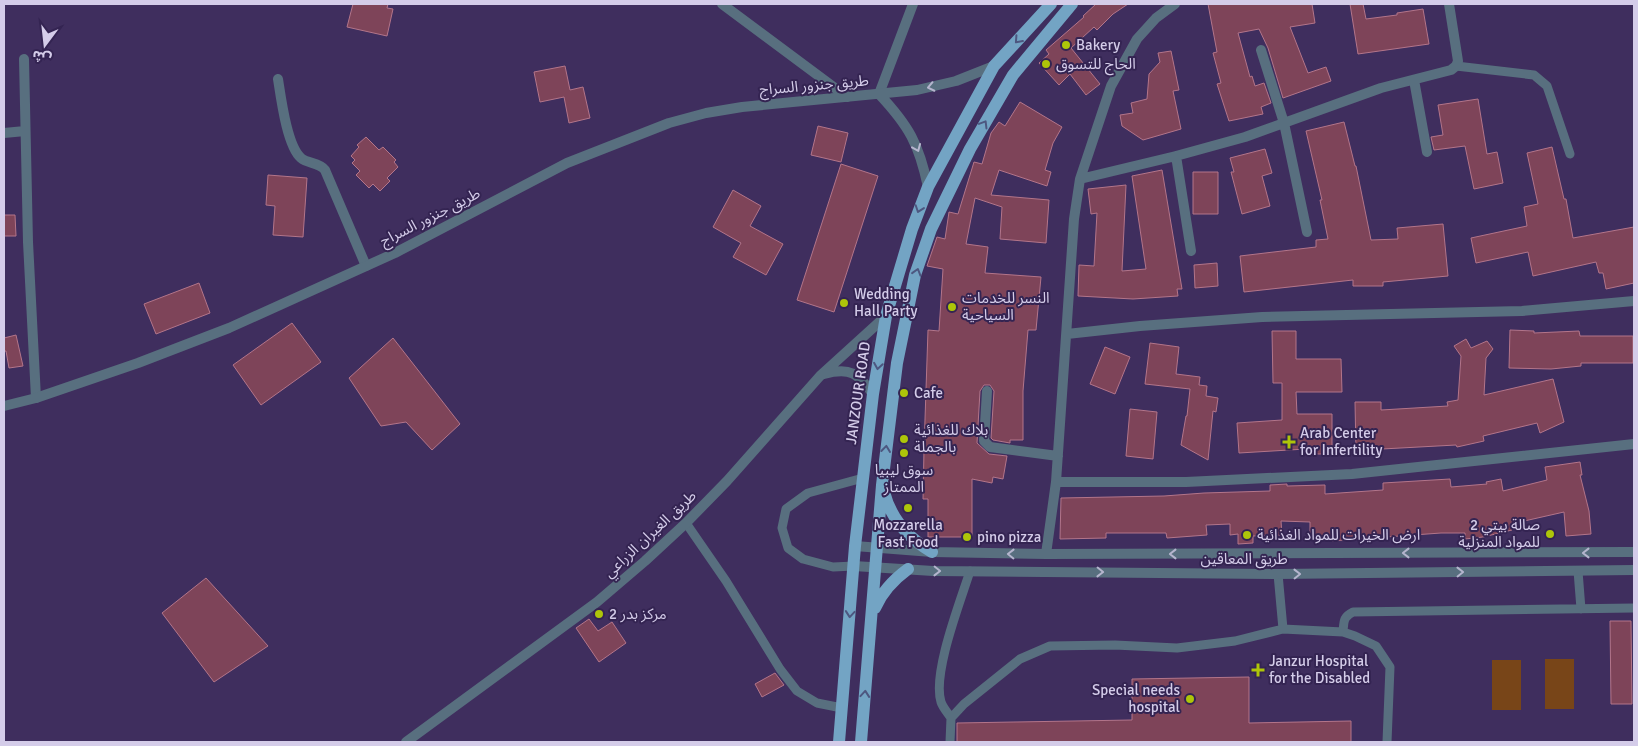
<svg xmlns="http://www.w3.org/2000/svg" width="1638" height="746" viewBox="0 0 1638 746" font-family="Signika,'Noto Sans Arabic',sans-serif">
<rect width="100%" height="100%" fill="#3f2e5e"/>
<path fill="#784518" d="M 1545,659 L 1574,659 L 1574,709 L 1545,709 Z
M 1492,660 L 1521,660 L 1521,710 L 1492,710 Z"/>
<path fill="#7e4459" stroke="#b3758a" d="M 353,4 L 388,4 L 387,8 L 393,9 L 387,36 L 347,27 Z
M 1096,4 L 1128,4 L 1113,14 L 1097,30 L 1094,27 L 1071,48 L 1100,84 L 1086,95 L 1070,74 L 1059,85 L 1039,63 L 1049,54 L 1046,50 L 1084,17 L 1083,16 Z
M 1208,4 L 1312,4 L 1315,23 L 1290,27 L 1308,73 L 1326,67 L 1331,81 L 1283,98 L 1268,48 L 1259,29 L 1238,33 L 1250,77 L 1252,76 L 1255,86 L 1264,83 L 1271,103 L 1261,107 L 1263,114 L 1229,121 L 1217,84 L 1221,83 L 1213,53 L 1217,52 Z
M 1350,4 L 1363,4 L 1366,19 L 1397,15 L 1397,13 L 1423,9 L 1429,44 L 1358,54 Z
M 1171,51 L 1179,90 L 1173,91 L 1181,129 L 1143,140 L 1122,126 L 1120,115 L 1133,113 L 1131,103 L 1147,99 L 1149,74 L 1160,62 L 1158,53 Z
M 565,66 L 570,90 L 583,87 L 590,118 L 569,123 L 564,97 L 540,102 L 534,72 Z
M 1478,99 L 1487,154 L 1497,152 L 1503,183 L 1474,189 L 1465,146 L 1434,150 L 1431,137 L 1443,135 L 1438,105 Z
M 1020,102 L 1062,127 L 1053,143 L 1045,170 L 1051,172 L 1047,186 L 999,170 L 991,195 L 1049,200 L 1046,243 L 1000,239 L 1002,207 L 975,198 L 966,244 L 988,247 L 985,273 L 1041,277 L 1036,330 L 1028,330 L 1023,391 L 1023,440 L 1010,440 L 1010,443 L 993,440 L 991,438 L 994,391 L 990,385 L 984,385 L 980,391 L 977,443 L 989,454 L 1007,456 L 1003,479 L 993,477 L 992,483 L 972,479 L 972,537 L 928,537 L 928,499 L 923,499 L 924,449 L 928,330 L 939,331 L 943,269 L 927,266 L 928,263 L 937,237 L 945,239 L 949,212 L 958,214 L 974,162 L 982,164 L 991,133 L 999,122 L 1005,126 Z
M 1344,122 L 1355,166 L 1356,166 L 1371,240 L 1398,239 L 1397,228 L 1443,224 L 1448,276 L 1383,282 L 1383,286 L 1353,286 L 1353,280 L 1244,292 L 1240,256 L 1316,247 L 1316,240 L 1328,239 L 1320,200 L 1322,200 L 1306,131 Z
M 818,126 L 848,133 L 841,162 L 811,155 Z
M 366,137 L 379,150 L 383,147 L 396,160 L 394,162 L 398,167 L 387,178 L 390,181 L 380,191 L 373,184 L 369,188 L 356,175 L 360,171 L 352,163 L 355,160 L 351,156 L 359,147 L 357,145 Z
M 1552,147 L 1564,199 L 1566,199 L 1573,238 L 1634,227 L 1634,283 L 1606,289 L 1603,273 L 1599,273 L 1596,262 L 1533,276 L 1528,252 L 1476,263 L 1471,238 L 1527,226 L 1524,207 L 1538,204 L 1527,153 Z
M 1265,149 L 1272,173 L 1262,176 L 1270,206 L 1242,214 L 1231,172 L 1234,172 L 1230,158 Z
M 841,164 L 878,176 L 834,312 L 797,300 Z
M 1162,170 L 1182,289 L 1177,289 L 1178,296 L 1133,299 L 1078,296 L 1079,265 L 1094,266 L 1097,213 L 1091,214 L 1088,189 L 1126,185 L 1122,271 L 1146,269 L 1132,176 Z
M 1193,172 L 1218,172 L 1218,214 L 1193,214 Z
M 268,175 L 307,178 L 303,237 L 273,235 L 275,206 L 266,205 Z
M 733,190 L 761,206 L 750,226 L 783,244 L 766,275 L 733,257 L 741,243 L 713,227 Z
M 4,215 L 15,215 L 16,236 L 4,236 Z
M 1217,263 L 1218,286 L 1195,288 L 1194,265 Z
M 199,283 L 210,313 L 156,334 L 144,304 Z
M 292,323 L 321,362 L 261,405 L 233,365 Z
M 1510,330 L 1534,331 L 1534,333 L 1579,331 L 1580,336 L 1633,336 L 1633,363 L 1581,363 L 1581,366 L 1551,369 L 1509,368 Z
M 1272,331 L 1296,331 L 1296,359 L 1341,359 L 1342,392 L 1296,392 L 1297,414 L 1332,414 L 1332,454 L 1306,454 L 1306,449 L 1239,453 L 1237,423 L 1282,420 L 1282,383 L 1273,383 Z
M 16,335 L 23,366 L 9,368 L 6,351 L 4,351 L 4,338 Z
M 393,338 L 460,424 L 432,450 L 406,422 L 381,426 L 349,378 Z
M 1466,339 L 1471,348 L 1487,341 L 1493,349 L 1486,358 L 1484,395 L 1553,379 L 1564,422 L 1540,433 L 1537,423 L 1483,436 L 1484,441 L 1457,447 L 1456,445 L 1382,449 L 1382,451 L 1356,452 L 1355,402 L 1381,402 L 1381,410 L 1448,406 L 1447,402 L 1458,400 L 1461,356 L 1454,346 Z
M 1150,343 L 1179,347 L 1176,374 L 1200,377 L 1199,385 L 1207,386 L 1206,396 L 1218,398 L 1216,412 L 1213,411 L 1208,460 L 1181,445 L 1186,416 L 1187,416 L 1190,389 L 1145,384 Z
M 1105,347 L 1130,357 L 1115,394 L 1090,384 Z
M 1130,409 L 1157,412 L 1153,459 L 1126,456 Z
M 1580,462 L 1582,475 L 1580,475 L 1589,511 L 1591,534 L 1566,536 L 1564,512 L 1511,524 L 1512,530 L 1483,537 L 1465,539 L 1465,533 L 1441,533 L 1331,541 L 1331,539 L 1310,539 L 1310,522 L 1281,521 L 1282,535 L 1253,536 L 1253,543 L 1238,544 L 1238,534 L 1230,535 L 1230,524 L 1206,525 L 1207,535 L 1167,538 L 1166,533 L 1106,533 L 1106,538 L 1060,539 L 1061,498 L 1164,496 L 1204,493 L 1270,491 L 1270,485 L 1287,484 L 1287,486 L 1325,485 L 1325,494 L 1383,490 L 1383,483 L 1450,479 L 1451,487 L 1487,484 L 1486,482 L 1501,479 L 1503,491 L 1547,480 L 1545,467 Z
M 206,578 L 268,646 L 214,682 L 162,613 Z
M 589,619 L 598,631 L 612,622 L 626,643 L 599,662 L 576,628 Z
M 1610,621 L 1631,621 L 1632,704 L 1611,704 Z
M 775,673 L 784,685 L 762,697 L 755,684 Z
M 1249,677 L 1249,723 L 1351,721 L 1351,742 L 957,742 L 957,723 L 1132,720 L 1132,679 Z"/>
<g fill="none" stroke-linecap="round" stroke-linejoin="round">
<path stroke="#586f7f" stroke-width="9" d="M 1456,66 L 1534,75 L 1547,86 L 1570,154
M 686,523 L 726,581 L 780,669 L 797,691 L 817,703 L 842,708
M 854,566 L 833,567 L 803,559 L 788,548 L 782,528 L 786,509 L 808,493 L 863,478
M 1578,571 L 1581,609
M 1278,574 L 1283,629 L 1343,632 L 1355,636 L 1376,646 L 1390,667 L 1387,742
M 1343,632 C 1344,621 1343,617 1353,612 L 1634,608
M 951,718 C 948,713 943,708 941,702 C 932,673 961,600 970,571
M 950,742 L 951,718 L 964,704 L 1020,659 L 1050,646 L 1115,645 L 1177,648 L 1235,641 L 1283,629"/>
<path stroke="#586f7f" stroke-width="10" d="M 722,4 L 847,97
M 1261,50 L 1284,123 L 1307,232
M 24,59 L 28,242 L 36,398
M 278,79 C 281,98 287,146 301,158 C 308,164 319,162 325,170 L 366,266
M 1414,80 L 1427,152
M 879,94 L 913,4
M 4,133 L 25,131
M 1176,156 L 1191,251
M 1080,179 L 1176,156 L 1245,137 L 1381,88 L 1451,70 L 1456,66 L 1458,61 L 1449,4
M 1067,334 L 1140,326 L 1262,317 L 1522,311 L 1634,301
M 987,391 L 984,441 L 990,447 L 1058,456
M 1056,482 L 1186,482 L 1352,474 L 1634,444
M 1046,554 L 1056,482 L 1074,219 L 1080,179 L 1111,86 L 1137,39 L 1156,18 L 1175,4"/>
<path stroke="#586f7f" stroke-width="10" d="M 879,94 C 909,126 919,144 928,187
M 824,374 C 850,367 858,373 873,394
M 4,406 L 36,398 L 138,363 L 229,328 L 395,253 L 567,163 L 669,123 L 706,113 L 742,107 L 917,90 L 956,81 L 994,66
M 855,546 L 932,552 L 1046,554 L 1634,552
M 854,566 L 933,571 L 1278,574 L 1634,570
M 406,742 L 597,602 L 645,561 L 686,523 L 727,481 L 820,376 L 886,316"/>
<path stroke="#73a4c4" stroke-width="12" d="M 884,492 C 891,519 908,538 932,552
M 875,608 C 882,592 893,580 908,569
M 839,742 L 855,546 L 873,394 L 886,316 L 912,229 L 928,187 L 994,66 L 1051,4
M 861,742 L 882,485 L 897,363 L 915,275 L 931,229 L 970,149 L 1013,75 L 1072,4"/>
</g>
<defs><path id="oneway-chevron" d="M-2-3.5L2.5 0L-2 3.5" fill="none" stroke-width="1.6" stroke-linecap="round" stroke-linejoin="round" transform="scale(1.25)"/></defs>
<g stroke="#4d5780">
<use href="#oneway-chevron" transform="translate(1018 40) rotate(132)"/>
<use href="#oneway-chevron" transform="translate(984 124) rotate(-59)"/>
<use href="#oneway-chevron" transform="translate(919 209) rotate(109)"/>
<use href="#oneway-chevron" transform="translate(917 272) rotate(-73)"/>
<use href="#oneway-chevron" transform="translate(878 366) rotate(99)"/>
<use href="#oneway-chevron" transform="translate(886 449) rotate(-83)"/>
<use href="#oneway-chevron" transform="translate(850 614) rotate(95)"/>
<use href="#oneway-chevron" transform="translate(865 694) rotate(-85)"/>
</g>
<g stroke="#b5b5ce">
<use href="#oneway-chevron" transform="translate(931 87) rotate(168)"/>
<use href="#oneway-chevron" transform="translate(917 148) rotate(67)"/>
<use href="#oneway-chevron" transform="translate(1406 553) rotate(180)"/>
<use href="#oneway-chevron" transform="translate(1586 553) rotate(180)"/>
<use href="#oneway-chevron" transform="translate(1011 554) rotate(-179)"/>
<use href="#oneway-chevron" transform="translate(1173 554) rotate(180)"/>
<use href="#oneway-chevron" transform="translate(937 571) rotate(1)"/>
<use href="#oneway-chevron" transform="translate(1100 572) rotate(1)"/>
<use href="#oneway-chevron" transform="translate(1460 572) rotate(-1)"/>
<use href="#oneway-chevron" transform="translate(1297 574) rotate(-1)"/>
</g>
<g fill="#aec509" stroke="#342452" stroke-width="2">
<circle cx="1066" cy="45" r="5"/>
<circle cx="1046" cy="64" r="5"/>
<circle cx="844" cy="303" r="5"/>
<circle cx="952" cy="307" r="5"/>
<circle cx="904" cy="393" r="5"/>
<circle cx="904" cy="439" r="5"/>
<path d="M1286.5 434.5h5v5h5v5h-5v5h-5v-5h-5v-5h5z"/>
<circle cx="904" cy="453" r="5"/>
<circle cx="908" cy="508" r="5"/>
<circle cx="1550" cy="534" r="5"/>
<circle cx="1247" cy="535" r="5"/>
<circle cx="967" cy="537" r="5"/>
<circle cx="599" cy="614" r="5"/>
<path d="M1255.5 662.5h5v5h5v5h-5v5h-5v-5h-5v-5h5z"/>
<circle cx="1190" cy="699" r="5"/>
</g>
<g text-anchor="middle" stroke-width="4" stroke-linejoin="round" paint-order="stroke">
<g font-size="15" fill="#d4cce9" stroke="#342452" text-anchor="start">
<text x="1076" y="50">Bakery</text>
<text x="1056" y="69">الحاج للتسوق</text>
<text x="854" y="299">Wedding<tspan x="854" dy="17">Hall Party</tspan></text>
<text x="962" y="303">النسر للخدمات<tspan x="962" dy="17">السياحية</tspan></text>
<text x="914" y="398">Cafe</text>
<text x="914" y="435">بلاك للغذائية<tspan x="914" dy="17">بالجملة</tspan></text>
<text x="1300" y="438">Arab Center<tspan x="1300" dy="17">for Infertility</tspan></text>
<text x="904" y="475" text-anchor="middle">سوق ليبيا<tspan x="904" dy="17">الممتاز</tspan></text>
<text x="908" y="530" text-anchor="middle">Mozzarella<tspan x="908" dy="17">Fast Food</tspan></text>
<text x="1540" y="530" text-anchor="end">صالة بيتي 2<tspan x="1540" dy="17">للمواد المنزلية</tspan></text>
<text x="1257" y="540">ارض الخيرات للمواد الغذائية</text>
<text x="977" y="542">pino pizza</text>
<text x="609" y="619">مركز بدر 2</text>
<text x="1269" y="666">Janzur Hospital<tspan x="1269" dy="17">for the Disabled</tspan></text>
<text x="1180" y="695" text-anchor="end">Special needs<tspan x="1180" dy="17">hospital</tspan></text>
</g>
<g font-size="15" fill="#d4cce9" stroke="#342452">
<text transform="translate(814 85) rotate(-5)" y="5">طريق جنزور السراج</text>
<text transform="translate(430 217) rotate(-27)" y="5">طريق جنزور السراج</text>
<text transform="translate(858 393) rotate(-82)" y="5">JANZOUR ROAD</text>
<text transform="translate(650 534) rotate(-43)" y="5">طريق الغيران الزراعي</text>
<text x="1244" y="564">طريق المعاقين</text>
</g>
</g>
<rect width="1638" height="746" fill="none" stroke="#d4cce9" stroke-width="10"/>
<g transform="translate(45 45) rotate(195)" stroke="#342452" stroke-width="4" paint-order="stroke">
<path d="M0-4L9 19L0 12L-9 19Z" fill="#d4cce9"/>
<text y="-8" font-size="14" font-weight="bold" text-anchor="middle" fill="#d4cce9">ش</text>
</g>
</svg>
